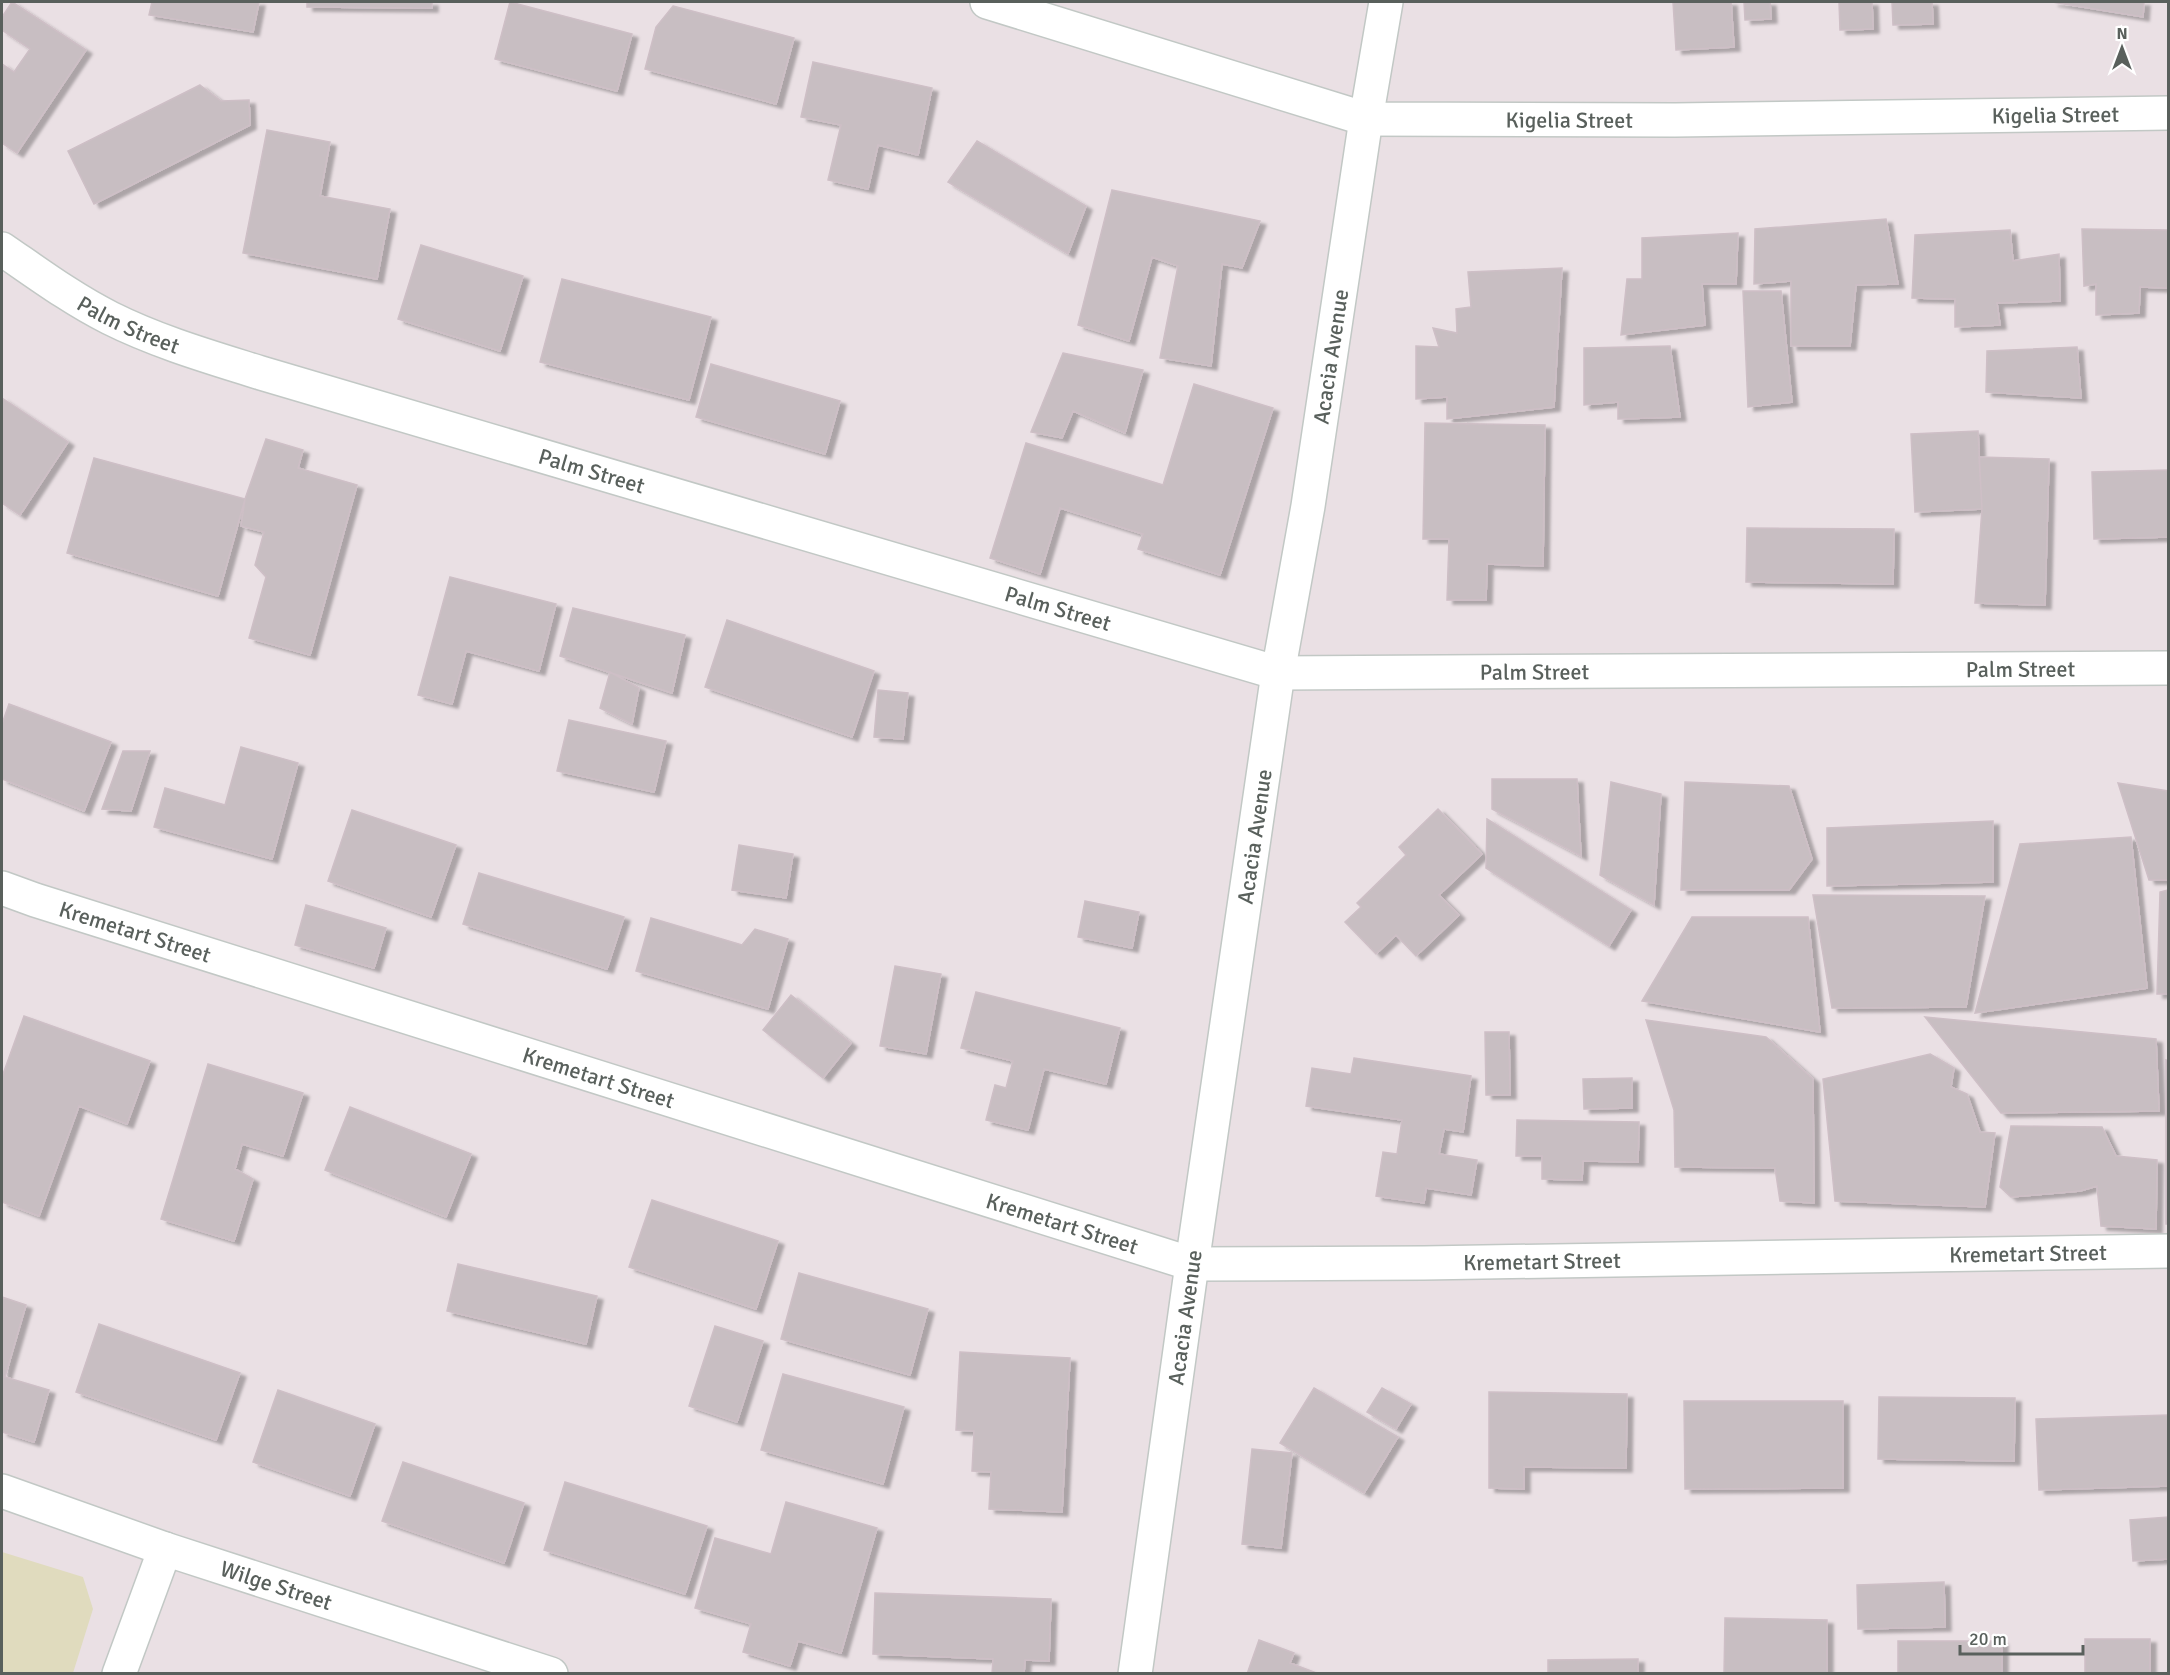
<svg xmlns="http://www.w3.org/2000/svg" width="2170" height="1675" viewBox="0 0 2170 1675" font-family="Signika,sans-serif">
<defs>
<filter id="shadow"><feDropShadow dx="6" dy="4" stdDeviation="1.5" flood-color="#0004"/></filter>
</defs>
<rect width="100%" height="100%" fill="#eae0e4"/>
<path fill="#e0dbbe" d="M 2,1552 L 83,1577 L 93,1609 L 73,1673 L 2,1673 Z"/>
<path fill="#c8bec2" stroke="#cebfc6" stroke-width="1.5" filter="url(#shadow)" d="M 12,2 L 86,50 L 17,153 L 2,143 L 2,64 L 14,72 L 30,49 L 2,30 L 2,17 Z
M 152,2 L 259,2 L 253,32 L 149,15 Z
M 307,2 L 432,2 L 432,8 L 307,7 Z
M 510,2 L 632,34 L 617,91 L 495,59 Z
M 1673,2 L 1731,2 L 1734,47 L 1676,50 Z
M 1744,2 L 1770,2 L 1771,19 L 1745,20 Z
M 1839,2 L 1872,2 L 1873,29 L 1840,30 Z
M 1892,2 L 1932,2 L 1933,24 L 1893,25 Z
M 2052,2 L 2144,2 L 2143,17 Z
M 673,6 L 794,38 L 776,104 L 645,69 L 656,27 Z
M 813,62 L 932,88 L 918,155 L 878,145 L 868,189 L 828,180 L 841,125 L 801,117 Z
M 200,85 L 221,101 L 249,100 L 250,125 L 94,204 L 68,151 Z
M 267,130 L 330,142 L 320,196 L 390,209 L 377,279 L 243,253 Z
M 977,141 L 1086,206 L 1068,254 L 948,182 Z
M 1112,190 L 1260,221 L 1242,268 L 1222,264 L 1211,366 L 1160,358 L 1178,266 L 1152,257 L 1129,341 L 1078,325 Z
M 1886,219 L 1898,284 L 1856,285 L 1850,346 L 1791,346 L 1791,281 L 1754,284 L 1755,229 Z
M 2082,229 L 2168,230 L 2168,288 L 2140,287 L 2139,313 L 2096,315 L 2096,284 L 2084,286 Z
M 2010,230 L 2013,261 L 2059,254 L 2060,301 L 1997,303 L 2000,325 L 1955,327 L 1955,299 L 1912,298 L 1915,235 Z
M 1738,233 L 1736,284 L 1702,284 L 1705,325 L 1621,335 L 1627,279 L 1642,279 L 1642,238 Z
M 421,245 L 523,276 L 500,351 L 398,319 Z
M 1562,268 L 1554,407 L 1447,419 L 1447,397 L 1416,399 L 1416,346 L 1439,347 L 1433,328 L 1457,333 L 1456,309 L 1471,307 L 1468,272 Z
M 562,279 L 711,317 L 689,400 L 540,362 Z
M 1743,291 L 1781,291 L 1792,402 L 1748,407 Z
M 1670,346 L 1680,417 L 1618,419 L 1618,402 L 1584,405 L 1584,348 Z
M 2077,347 L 2081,398 L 1986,392 L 1987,351 Z
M 1063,353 L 1143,370 L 1125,433 L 1073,411 L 1062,438 L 1031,432 Z
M 711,364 L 840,401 L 825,454 L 696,417 Z
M 1194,384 L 1273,408 L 1220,575 L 1138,549 L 1143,534 L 1060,508 L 1040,574 L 990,558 L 1026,443 L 1163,485 Z
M 2,398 L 68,442 L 20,515 L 2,503 Z
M 1425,423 L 1545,425 L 1543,566 L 1487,564 L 1486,600 L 1447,600 L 1449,539 L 1423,539 Z
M 1978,431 L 1982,509 L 1915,512 L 1911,434 Z
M 266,439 L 303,450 L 298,468 L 357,485 L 310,655 L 249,638 L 266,577 L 255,565 L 264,532 L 241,526 L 245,499 Z
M 1979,457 L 2049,459 L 2045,605 L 1975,603 L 1982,509 Z
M 94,458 L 245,499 L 218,596 L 67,553 Z
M 2168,470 L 2168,537 L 2094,539 L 2092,472 Z
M 1747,528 L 1894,529 L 1893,584 L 1746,582 Z
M 450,577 L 556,604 L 539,671 L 466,651 L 452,704 L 418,695 Z
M 573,608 L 685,635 L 672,693 L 560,656 Z
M 727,620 L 874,671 L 852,737 L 705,687 Z
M 610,672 L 639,688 L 632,724 L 600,708 Z
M 878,690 L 908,693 L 903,739 L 874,737 Z
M 9,704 L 111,742 L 84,811 L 2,779 L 2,724 Z
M 569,720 L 666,741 L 654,792 L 557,771 Z
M 241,747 L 298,763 L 272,859 L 154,827 L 165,788 L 225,805 Z
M 123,751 L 150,751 L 131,811 L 102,809 Z
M 1492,779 L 1577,779 L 1581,856 L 1492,809 Z
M 1611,782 L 1661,794 L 1654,905 L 1600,875 Z
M 1685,782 L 1789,786 L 1812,859 L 1789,890 L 1681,890 Z
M 2118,783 L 2168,791 L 2168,880 L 2149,880 Z
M 1438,809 L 1482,854 L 1439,895 L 1459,915 L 1416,956 L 1396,935 L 1376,954 L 1345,922 L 1361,907 L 1357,903 L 1406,855 L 1399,847 Z
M 352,810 L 456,845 L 431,917 L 328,881 Z
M 1487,819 L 1631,910 L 1609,946 L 1486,868 Z
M 1993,821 L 1993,882 L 1827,886 L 1827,828 Z
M 2131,837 L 2147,988 L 1975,1013 L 2020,844 Z
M 739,845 L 793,854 L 786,898 L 732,890 Z
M 479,873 L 624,917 L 607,969 L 463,924 Z
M 2168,890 L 2168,994 L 2157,994 L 2160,892 Z
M 1813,895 L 1985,896 L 1966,1007 L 1832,1008 Z
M 1085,901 L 1139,912 L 1132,948 L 1078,937 Z
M 306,905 L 386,928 L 374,968 L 295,945 Z
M 1692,917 L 1808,917 L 1820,1032 L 1642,1001 Z
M 651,918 L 742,945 L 755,929 L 788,939 L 768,1009 L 636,971 Z
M 895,966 L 941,974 L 926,1054 L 880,1046 Z
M 976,992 L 1120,1028 L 1106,1084 L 1044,1069 L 1028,1130 L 986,1120 L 995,1085 L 1006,1088 L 1013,1061 L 961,1048 Z
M 791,995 L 851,1043 L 823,1078 L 763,1030 Z
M 24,1016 L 150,1061 L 127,1124 L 79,1106 L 39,1216 L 2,1202 L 2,1077 Z
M 1925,1017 L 2156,1039 L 2159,1111 L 2001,1113 Z
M 1646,1020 L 1766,1037 L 1813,1079 L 1814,1203 L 1780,1201 L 1775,1168 L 1675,1167 L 1674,1110 Z
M 1485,1032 L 1509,1032 L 1510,1095 L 1486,1095 Z
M 1930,1054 L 1954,1068 L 1951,1087 L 1967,1094 L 1980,1132 L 1995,1133 L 1985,1207 L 1835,1201 L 1823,1079 Z
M 1354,1058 L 1471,1076 L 1463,1132 L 1444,1129 L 1439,1154 L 1477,1160 L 1471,1195 L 1426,1188 L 1424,1203 L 1376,1196 L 1383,1152 L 1397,1154 L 1402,1120 L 1306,1106 L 1312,1068 L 1351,1074 Z
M 2166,1060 L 2168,1061 L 2168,1224 L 2166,1224 Z
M 208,1064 L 303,1093 L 283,1156 L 242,1144 L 235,1169 L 253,1179 L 234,1241 L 161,1219 Z
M 1632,1078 L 1632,1108 L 1584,1109 L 1583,1079 Z
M 350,1107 L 471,1154 L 446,1217 L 325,1170 Z
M 1517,1120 L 1639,1122 L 1638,1162 L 1583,1161 L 1582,1180 L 1542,1179 L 1542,1156 L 1516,1156 Z
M 2011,1126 L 2102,1127 L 2116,1156 L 2157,1160 L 2156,1229 L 2101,1226 L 2097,1186 L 2080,1191 L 2011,1197 L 2000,1187 Z
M 652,1200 L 778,1241 L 756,1309 L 629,1267 Z
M 458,1264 L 597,1296 L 586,1344 L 447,1311 Z
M 799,1273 L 928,1309 L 910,1375 L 781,1339 Z
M 2,1297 L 26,1305 L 5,1377 L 49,1390 L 34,1442 L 2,1432 Z
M 99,1324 L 240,1373 L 216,1440 L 76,1392 Z
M 715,1326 L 763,1341 L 737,1422 L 689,1406 Z
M 960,1352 L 1070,1358 L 1062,1512 L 989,1509 L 991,1472 L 972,1471 L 974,1431 L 956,1430 Z
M 783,1374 L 904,1407 L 883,1484 L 761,1450 Z
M 1314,1388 L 1398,1437 L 1364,1493 L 1280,1443 Z
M 1382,1388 L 1411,1404 L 1396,1429 L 1367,1412 Z
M 278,1390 L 375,1424 L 350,1496 L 253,1462 Z
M 1489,1392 L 1627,1394 L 1626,1468 L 1524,1467 L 1524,1489 L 1489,1488 Z
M 1879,1397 L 2015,1398 L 2014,1461 L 1878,1459 Z
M 1684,1401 L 1843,1401 L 1843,1488 L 1685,1489 Z
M 2168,1415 L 2168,1486 L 2039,1490 L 2036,1419 Z
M 1252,1449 L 1292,1453 L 1281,1548 L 1242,1544 Z
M 403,1462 L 524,1503 L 504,1563 L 382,1521 Z
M 565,1482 L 707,1526 L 685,1594 L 544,1550 Z
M 786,1502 L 877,1528 L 841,1653 L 798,1641 L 790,1666 L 743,1652 L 751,1624 L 695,1608 L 715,1538 L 771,1554 Z
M 2168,1517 L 2168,1559 L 2133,1561 L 2130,1520 Z
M 1944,1582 L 1945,1627 L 1858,1629 L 1857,1585 Z
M 875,1593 L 1051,1599 L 1049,1661 L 1025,1660 L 1024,1674 L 992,1674 L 993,1659 L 873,1654 Z
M 1725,1618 L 1827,1620 L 1827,1674 L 1724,1674 Z
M 2085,1639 L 2150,1639 L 2150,1674 L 2085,1674 Z
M 1259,1640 L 1294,1653 L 1290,1663 L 1319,1674 L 1247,1674 Z
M 1898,1641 L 2002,1641 L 2002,1674 L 1898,1674 Z
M 1638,1659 L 1638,1674 L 1548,1674 L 1548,1660 Z"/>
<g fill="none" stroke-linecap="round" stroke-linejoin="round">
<defs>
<g id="street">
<path id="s1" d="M 987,2 L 1366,119 L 1675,120 L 2168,113"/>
<path id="s2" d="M 2,249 C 37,273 72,299 110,318 C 158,342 210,357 261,373 L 1278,673 L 2168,668"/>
<path id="s3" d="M 2,888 L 35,900 L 1192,1264 L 1424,1263 L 2168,1251"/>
<path id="s4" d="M 2,1491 L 165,1549 L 551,1674"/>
<path d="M 119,1674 L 165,1549"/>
<path id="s5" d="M 1135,1674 L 1192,1264 L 1278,673 L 1308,506 L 1366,119 L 1386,2"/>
</g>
</defs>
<use href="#street" stroke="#c2c8c5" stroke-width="36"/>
<use href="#street" stroke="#fff" stroke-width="33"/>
</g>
<g text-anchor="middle" stroke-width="5" stroke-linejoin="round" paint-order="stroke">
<g font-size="22" fill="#59605c" stroke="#fff">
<text dy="8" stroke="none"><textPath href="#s1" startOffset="1086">Kigelia Street</textPath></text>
<text dy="8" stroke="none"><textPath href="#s1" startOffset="600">Kigelia Street</textPath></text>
<text dy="8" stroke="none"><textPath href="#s2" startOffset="148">Palm Street</textPath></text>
<text dy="8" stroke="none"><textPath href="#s5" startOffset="1332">Acacia Avenue</textPath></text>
<text dy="8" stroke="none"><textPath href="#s2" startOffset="634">Palm Street</textPath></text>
<text dy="8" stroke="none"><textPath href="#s2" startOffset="1120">Palm Street</textPath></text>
<text dy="8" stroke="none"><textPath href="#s2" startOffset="2092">Palm Street</textPath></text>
<text dy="8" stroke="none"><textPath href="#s2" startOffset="1606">Palm Street</textPath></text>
<text dy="8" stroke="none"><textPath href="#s5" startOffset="846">Acacia Avenue</textPath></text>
<text dy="8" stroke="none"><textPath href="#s3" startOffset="140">Kremetart Street</textPath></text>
<text dy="8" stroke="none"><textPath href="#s3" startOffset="626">Kremetart Street</textPath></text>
<text dy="8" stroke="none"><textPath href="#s3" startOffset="1112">Kremetart Street</textPath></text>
<text dy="8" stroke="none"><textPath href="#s3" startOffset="2084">Kremetart Street</textPath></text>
<text dy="8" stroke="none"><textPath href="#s3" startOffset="1598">Kremetart Street</textPath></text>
<text dy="8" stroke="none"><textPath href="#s5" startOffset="360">Acacia Avenue</textPath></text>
<text dy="8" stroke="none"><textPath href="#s4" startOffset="290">Wilge Street</textPath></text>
</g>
</g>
<rect width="2170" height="1675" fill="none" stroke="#59605c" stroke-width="6"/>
<g transform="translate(2122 48)" stroke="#ffffff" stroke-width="4.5" paint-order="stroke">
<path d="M0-4.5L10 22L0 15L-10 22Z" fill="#59605c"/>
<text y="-9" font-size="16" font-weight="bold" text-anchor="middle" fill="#59605c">N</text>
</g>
<path d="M1960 1645v9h123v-9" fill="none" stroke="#59605c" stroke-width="3"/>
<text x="1969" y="1645" font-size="18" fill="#59605c" stroke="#ffffff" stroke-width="4.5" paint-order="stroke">20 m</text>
</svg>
